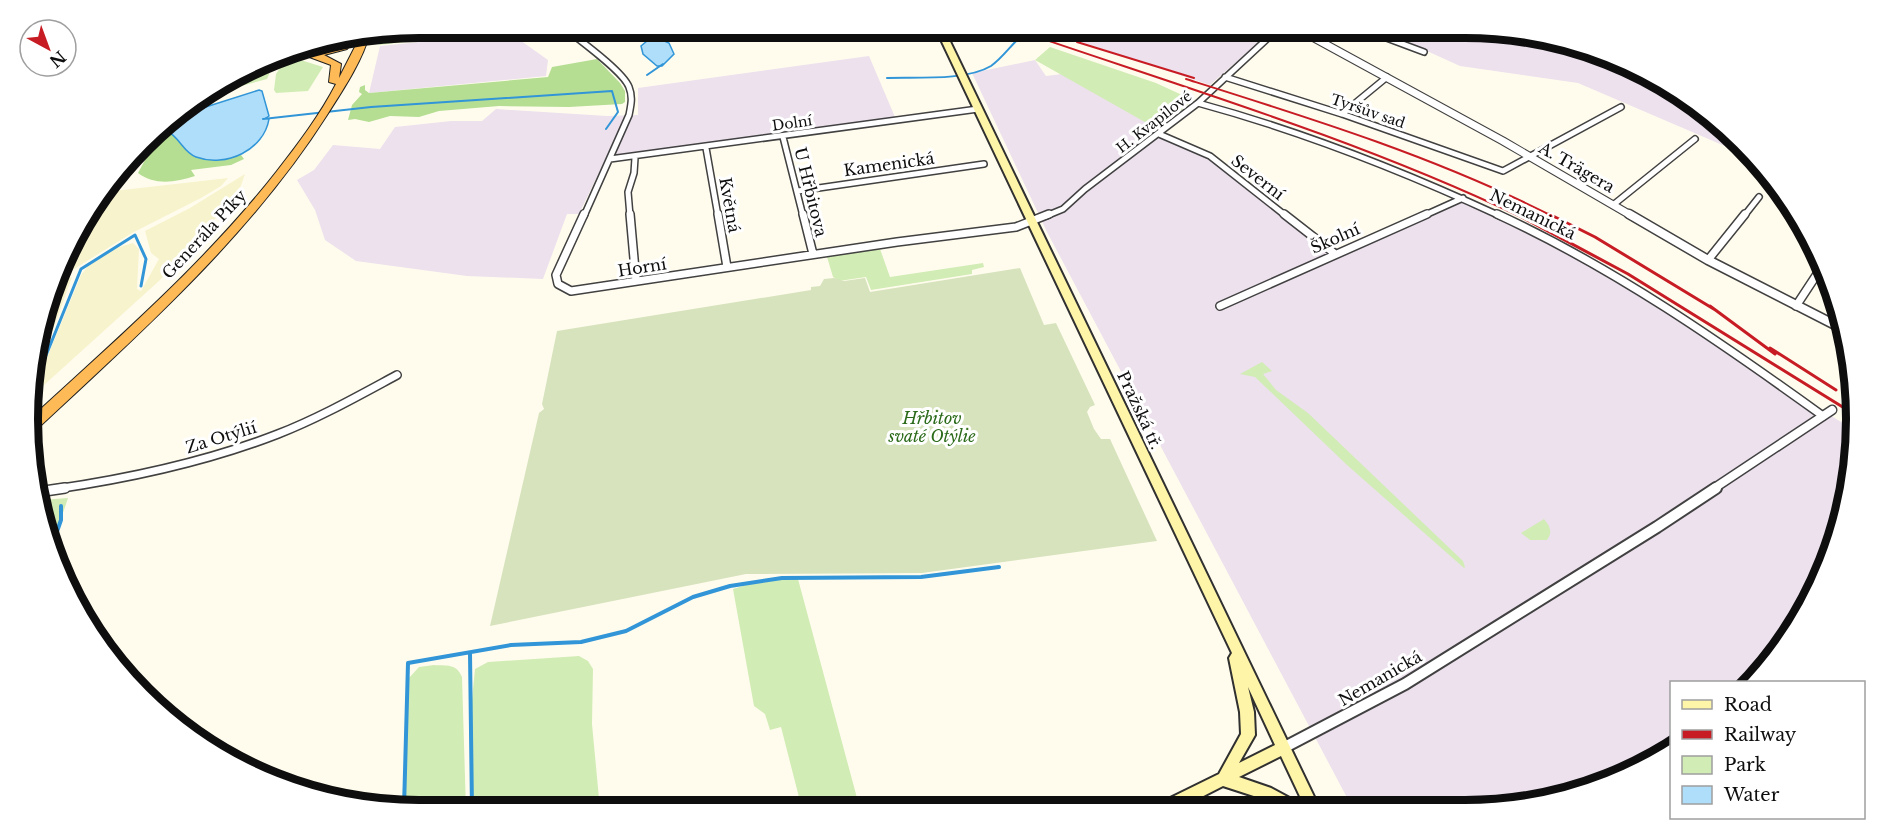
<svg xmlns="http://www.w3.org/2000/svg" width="1883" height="837" viewBox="0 0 1883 837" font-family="'Libre Baskerville',serif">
<rect width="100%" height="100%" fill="#fffcee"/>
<path fill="#ece1ed" d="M 1036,27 L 1276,27 L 1210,85 Z
M 1374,27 L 1465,27 L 1591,48 L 1661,80 L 1723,124 L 1755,159 L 1578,83 L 1460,66 Z
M 510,33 L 548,60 L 546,76 L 369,93 L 380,46 Z
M 869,56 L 895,117 L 605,160 L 579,214 L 567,214 L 543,279 L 467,276 L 356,261 L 325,240 L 315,210 L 297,180 L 314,170 L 333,145 L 380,149 L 395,127 L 451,121 L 482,121 L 496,109 L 607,116 L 638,115 L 638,88 Z
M 1035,60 L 1046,76 L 1062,74 L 1211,159 L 1326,253 L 1459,197 L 1597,270 L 1854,430 L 1853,470 L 1835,545 L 1790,636 L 1749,682 L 1672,682 L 1671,747 L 1637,770 L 1516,807 L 1352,807 L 1047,232 L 972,73 Z"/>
<path fill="#f7f3cc" d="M 245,174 L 240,188 L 228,204 L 160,280 L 33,395 L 34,342 L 57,283 L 72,277 L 34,382 L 37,382 L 81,275 L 89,265 L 116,248 L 133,243 L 139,249 L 137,289 L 141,291 L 159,259 L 151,253 L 145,231 L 190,208 Z
M 228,178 L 221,186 L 201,198 L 132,233 L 58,279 L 79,223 L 105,192 Z"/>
<path fill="#d2ecb5" d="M 419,27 L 550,27 L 558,34 L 522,37 L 511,30 L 379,45 L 391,31 Z
M 1050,47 L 1156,83 L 1193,100 L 1159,130 L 1035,60 Z
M 288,56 L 323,67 L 308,91 L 276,93 L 274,90 L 276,74 Z
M 273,59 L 275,61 L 267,79 L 213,94 Z
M 880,249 L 890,277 L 983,263 L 984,267 L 972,270 L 972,274 L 871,290 L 866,277 L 839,281 L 833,277 L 827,257 Z
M 1262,362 L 1272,371 L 1263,374 L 1276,390 L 1308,413 L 1463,561 L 1465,567 L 1464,568 L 1347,465 L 1255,377 L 1240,374 Z
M 68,498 L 54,540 L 41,500 Z
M 1544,519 C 1550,526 1553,532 1547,540 L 1530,540 L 1521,533 Z
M 788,578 L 798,579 L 860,809 L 802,809 L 781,727 L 770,730 L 765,714 L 754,706 L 733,589 L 763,580 Z
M 579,656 L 588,661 L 593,669 L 592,724 L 600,809 L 473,810 L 471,710 L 475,669 L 488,662 Z
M 434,665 C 447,666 456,663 462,677 L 466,810 L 419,810 L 402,807 L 408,679 L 419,667 Z"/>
<path fill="#b5de93" d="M 597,59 L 620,83 L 625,91 L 625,102 L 622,104 L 569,107 L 499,106 L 439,111 L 419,117 L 390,116 L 369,122 L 355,119 L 348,120 L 352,105 L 362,94 L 359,92 L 360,87 L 365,85 L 365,90 L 369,93 L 548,77 L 552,67 Z
M 160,130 C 173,129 201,153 217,158 C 223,160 234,156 241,155 L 244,159 L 231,165 L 191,170 L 195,176 C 176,182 155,186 138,173 L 152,147 L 161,137 Z"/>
<path fill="#d7e3bd" d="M 1020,268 L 1044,325 L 1056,323 L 1095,405 L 1090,407 L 1087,412 L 1094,429 L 1101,439 L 1110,439 L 1157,541 L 922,573 L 746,574 L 490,626 L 539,413 L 544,409 L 542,404 L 557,331 L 811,290 L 811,287 L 820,286 L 824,279 L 834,278 L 844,281 L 865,278 L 870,292 Z"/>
<path fill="#afdefa" stroke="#3195d7" stroke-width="1.5" d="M 662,40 L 669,43 L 674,54 L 662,66 L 657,66 L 643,54 L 641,46 L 647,41 Z
M 259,90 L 262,91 L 269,116 L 266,118 L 269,119 C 264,150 226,168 196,157 C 182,152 180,135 161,128 L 179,124 L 190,112 Z"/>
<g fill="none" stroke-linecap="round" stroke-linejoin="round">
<path stroke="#3195d7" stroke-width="2" d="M 647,75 L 663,64
M 887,78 C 916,77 966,81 991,66 C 1001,59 1009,48 1018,39
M 263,119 L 371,107 L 612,91 L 618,112 L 606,129"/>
<path stroke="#3195d7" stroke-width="3" d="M 34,385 L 81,269 L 135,235 L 146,259 L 141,286"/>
<path stroke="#3195d7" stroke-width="4" d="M 54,540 L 61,520 L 61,506
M 470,653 L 472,810
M 404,808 L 408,663 L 511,645 L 581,642 L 626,631 L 693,597 L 730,586 L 782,578 L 921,577 L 999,567"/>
<defs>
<path id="minor-far2" d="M 563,27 C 578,39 623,71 629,87 C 633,97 631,105 629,115 L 584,216
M 1357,27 L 1424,52
M 1225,77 L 1342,114 L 1503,171 L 1621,107
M 1198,103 C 1301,131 1403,171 1500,216
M 1342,114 L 1387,77
M 1159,134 L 1210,156 L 1286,216
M 783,137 L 803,216
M 706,148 L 718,216
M 610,159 L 978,109
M 798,191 L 984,164
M 1613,205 L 1695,139
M 630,216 L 628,192 L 634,173 L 635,158
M 1046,216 L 1063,209 L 1085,189 L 1198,103 L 1280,27
M 1423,216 L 1463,198
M 1744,216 L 1759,197"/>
<path id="minor-far1" d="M 584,214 L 556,275 L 558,284 L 571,291 L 897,242 L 1016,227 L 1049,214
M 630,214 L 636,281
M 718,214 L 727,267
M 803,214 L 813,254
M 1284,214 L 1334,253
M 1497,214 C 1614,268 1719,341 1823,416
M 1708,260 L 1745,214
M 1220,306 L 1427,214
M 1796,306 L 1823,265
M 56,489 C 131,478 206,462 278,434 C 319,418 358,396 397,375"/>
<path id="minor" d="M 38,492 L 65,488"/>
<path id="tertiary-far2" d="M 1294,27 L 1503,141 L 1632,216"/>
<path id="tertiary-far1" d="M 1629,214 L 1708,260 L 1845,330
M 1713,489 L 1832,410"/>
<path id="tertiary" d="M 1283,748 L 1405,684 L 1657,527 L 1716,488"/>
<path id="secondary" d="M 935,27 L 943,27 L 1319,807 L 1305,807 L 1281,756 L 1239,777 L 1271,788 L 1297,802 L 1299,807 L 1279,807 L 1263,799 L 1223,786 L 1180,808 L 1158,808 L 1160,803 L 1219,774 L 1241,734 L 1240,712 L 1229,658 L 1232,653 ZM 1248,687 L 1275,745 L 1239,763 L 1255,735 L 1254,712 Z"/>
<path id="trunk" d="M 369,35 C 363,60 341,93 327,115 C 250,236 141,332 37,429 L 32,430 L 32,417 C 117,339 206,262 277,171 C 298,144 320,115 336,84 L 329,82 L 331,65 L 304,55 L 294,48 L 303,46 L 314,52 L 341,45 L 346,39 L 356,37 L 347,49 L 324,55 L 341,64 L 339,78 L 360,37 Z"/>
</defs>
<use href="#minor-far2" stroke="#414141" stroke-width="8"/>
<use href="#minor-far1" stroke="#414141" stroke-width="10"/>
<use href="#minor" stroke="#414141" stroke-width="12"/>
<use href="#tertiary-far2" stroke="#414141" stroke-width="9"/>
<use href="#tertiary-far1" stroke="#414141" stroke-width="11"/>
<use href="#tertiary" stroke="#414141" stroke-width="14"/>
<use href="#secondary" stroke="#303030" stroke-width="4"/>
<use href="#trunk" stroke="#1f1f1f" stroke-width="2"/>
<use href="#minor-far2" stroke="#fff" stroke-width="5"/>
<use href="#minor-far1" stroke="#fff" stroke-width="7"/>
<use href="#minor" stroke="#fff" stroke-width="9"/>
<use href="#tertiary-far2" stroke="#fff" stroke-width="7"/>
<use href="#tertiary-far1" stroke="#fff" stroke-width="8"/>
<use href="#tertiary" stroke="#fff" stroke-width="10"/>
<use href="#secondary" fill="#fff5a9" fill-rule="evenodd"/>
<use href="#trunk" fill="#feba56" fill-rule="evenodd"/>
<path stroke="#c81c24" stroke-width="2" d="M 1008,27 C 1179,86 1355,138 1519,216
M 1077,42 L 1194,78
M 1186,79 C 1310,118 1436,157 1552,216"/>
<path stroke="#c81c24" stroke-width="3" d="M 1516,214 L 1628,274 L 1854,414
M 1549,214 L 1595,237 L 1717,311
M 1710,306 L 1775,354
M 1770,348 L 1836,390"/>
</g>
<g text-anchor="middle" stroke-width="6" stroke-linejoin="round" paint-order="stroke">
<g font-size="14" fill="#0e0e0e" stroke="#fff">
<text transform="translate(1368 111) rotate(19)" y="5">Tyršův sad</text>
<text transform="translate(1154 122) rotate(-38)" y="5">H. Kvapilové</text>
<text transform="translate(792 123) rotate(-8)" y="5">Dolní</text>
</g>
<g font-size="16" fill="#0e0e0e" stroke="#fff">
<text transform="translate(889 164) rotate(-8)" y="6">Kamenická</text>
<text transform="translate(1577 167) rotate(30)" y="6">A. Trägera</text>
<text transform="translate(1258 177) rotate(38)" y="6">Severní</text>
<text transform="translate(811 192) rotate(76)" y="6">U Hřbitova</text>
<text transform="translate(730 205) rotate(80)" y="6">Květná</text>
<text transform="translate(1533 214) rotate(26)" y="6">Nemanická</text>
<text transform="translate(204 234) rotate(-47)" y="6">Generála Píky</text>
<text transform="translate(1335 238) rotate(-24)" y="6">Školní</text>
<text transform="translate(642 267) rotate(-9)" y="6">Horní</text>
<text transform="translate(1140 410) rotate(65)" y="6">Pražská tř.</text>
<text transform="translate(221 437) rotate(-17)" y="6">Za Otýlií</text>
<text transform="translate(1380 678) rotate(-30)" y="6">Nemanická</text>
</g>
<g font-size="16" font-style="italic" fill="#2a6a19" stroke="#fff">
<text x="932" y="424">Hřbitov<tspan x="932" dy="18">svaté Otýlie</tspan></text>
</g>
</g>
<path d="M0 0H1883V837H0ZM419 38H1465A381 381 0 0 1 1846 419V419A381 381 0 0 1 1465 800H419A381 381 0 0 1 38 419V419A381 381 0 0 1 419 38Z" fill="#fff" fill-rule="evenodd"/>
<path fill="none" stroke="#0e0e0e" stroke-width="8" d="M419 38H1465A381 381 0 0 1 1846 419V419A381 381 0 0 1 1465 800H419A381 381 0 0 1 38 419V419A381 381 0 0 1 419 38Z"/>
<rect x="1670" y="681" width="195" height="138" fill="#ffffff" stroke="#9f9f9f" stroke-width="1.5"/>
<rect x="1682" y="700" width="30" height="9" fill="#fff5a9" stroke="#9f9f9f" stroke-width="1.5"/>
<text x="1724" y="711" font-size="18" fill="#0e0e0e">Road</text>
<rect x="1682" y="730" width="30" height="9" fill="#c81c24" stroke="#9f9f9f" stroke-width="1.5"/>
<text x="1724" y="741" font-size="18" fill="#0e0e0e">Railway</text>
<rect x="1682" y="756" width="30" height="18" fill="#d2ecb5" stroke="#9f9f9f" stroke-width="1.5"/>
<text x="1724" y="771" font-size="18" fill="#0e0e0e">Park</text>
<rect x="1682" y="786" width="30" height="18" fill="#afdefa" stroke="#9f9f9f" stroke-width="1.5"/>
<text x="1724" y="801" font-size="18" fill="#0e0e0e">Water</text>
<g transform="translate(48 48) rotate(139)"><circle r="28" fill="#ffffff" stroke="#9f9f9f" stroke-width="1.5"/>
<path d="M0-4.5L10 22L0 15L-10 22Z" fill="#c81c24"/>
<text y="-9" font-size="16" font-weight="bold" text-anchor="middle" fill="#0e0e0e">N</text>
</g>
</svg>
